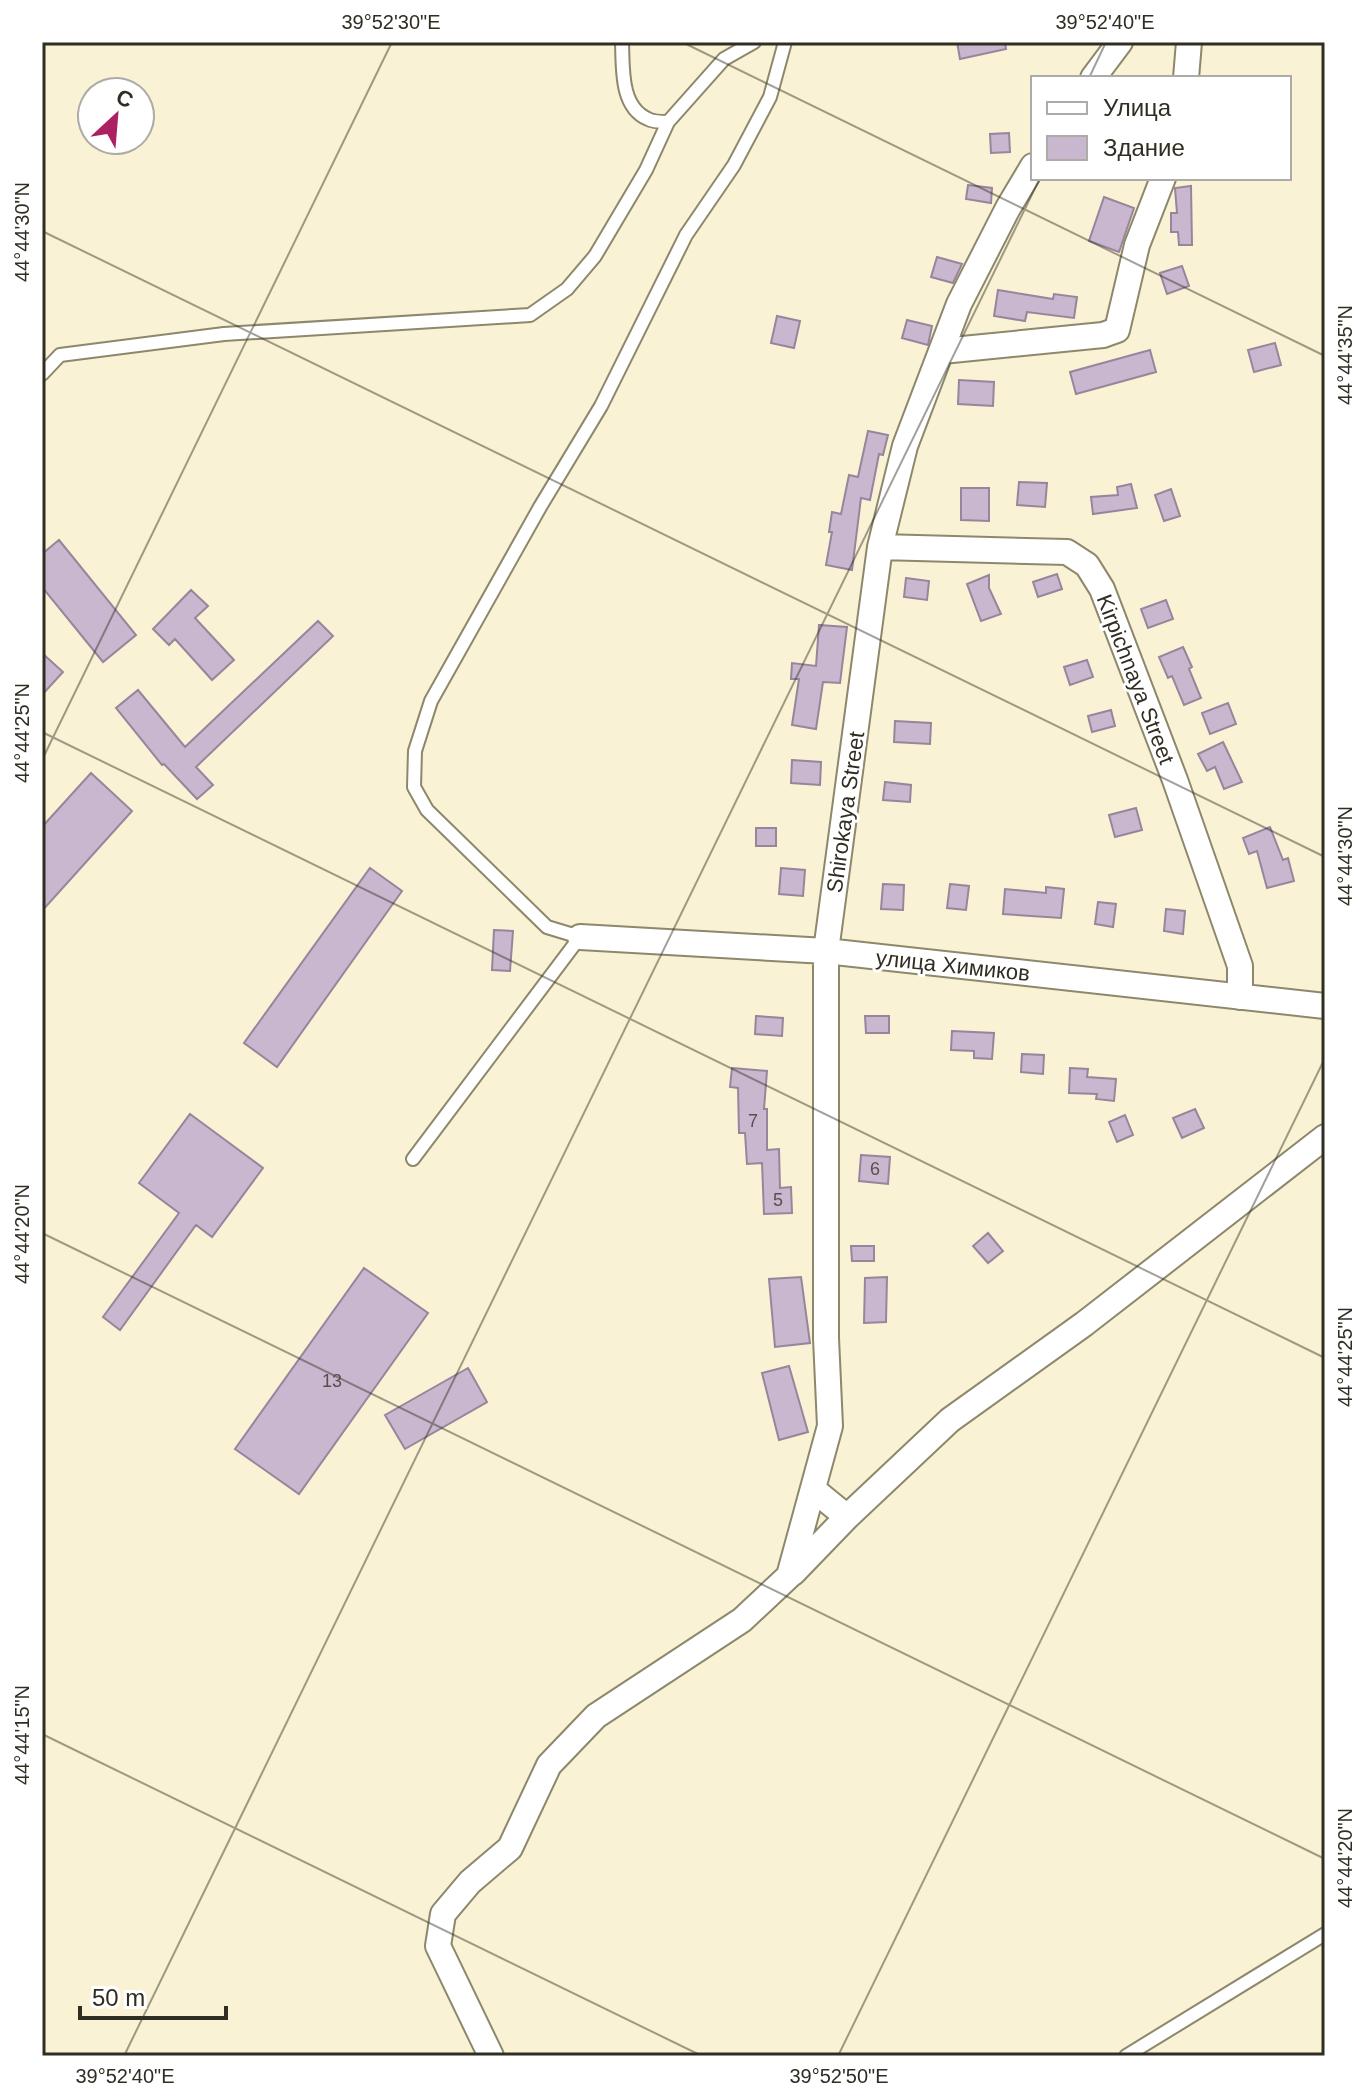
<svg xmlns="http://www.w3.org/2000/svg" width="1367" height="2098" viewBox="0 0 1367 2098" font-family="Arial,sans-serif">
<rect width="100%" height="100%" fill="#f9f2d4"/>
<path fill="#c9b7cf" stroke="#97859c" stroke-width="2" d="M 957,42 L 1005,42 L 1006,49 L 960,59 Z
M 1009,133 L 1010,152 L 991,153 L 990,134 Z
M 968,185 L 992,188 L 991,203 L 966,199 Z
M 1191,186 L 1192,245 L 1179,245 L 1178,232 L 1171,232 L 1171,213 L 1177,213 L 1175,188 Z
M 1104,197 L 1134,208 L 1119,252 L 1089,241 Z
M 937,257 L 962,264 L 953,283 L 931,277 Z
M 1182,266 L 1189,286 L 1167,294 L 1160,273 Z
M 998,290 L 1053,299 L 1054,294 L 1077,297 L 1074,318 L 1027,312 L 1025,321 L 994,316 Z
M 777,316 L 800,321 L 794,348 L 771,343 Z
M 907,320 L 932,326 L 928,345 L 902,338 Z
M 1275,343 L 1281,365 L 1254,372 L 1248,350 Z
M 1150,350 L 1156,372 L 1076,394 L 1070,372 Z
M 959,380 L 994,382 L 993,406 L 958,404 Z
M 868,431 L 888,435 L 883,455 L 879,454 L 870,500 L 861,498 L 852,570 L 826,565 L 832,532 L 829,532 L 832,512 L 841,514 L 849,475 L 858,477 Z
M 1019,482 L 1047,483 L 1045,507 L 1017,505 Z
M 1131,484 L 1137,508 L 1093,514 L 1091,497 L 1118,495 L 1117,487 Z
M 961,488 L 989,488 L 989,521 L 961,520 Z
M 1171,489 L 1180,516 L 1164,521 L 1155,495 Z
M 59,540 L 136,635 L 103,662 L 42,587 L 42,554 Z
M 1057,574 L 1062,589 L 1038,597 L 1033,582 Z
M 989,575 L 989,588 L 1001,614 L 981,621 L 967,584 Z
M 906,578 L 929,581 L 927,600 L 904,597 Z
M 191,590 L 208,606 L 195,618 L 234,660 L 212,680 L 175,639 L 169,645 L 153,629 Z
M 1166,600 L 1173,619 L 1148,628 L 1141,609 Z
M 318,621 L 333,636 L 196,767 L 213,785 L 197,799 L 164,764 L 162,765 L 116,708 L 138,690 L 185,747 Z
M 819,625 L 847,627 L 840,683 L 823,682 L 816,729 L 792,725 L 799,679 L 791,679 L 792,663 L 816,666 Z
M 1183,647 L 1192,667 L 1189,669 L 1201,698 L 1184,705 L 1172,676 L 1168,678 L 1159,657 Z
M 42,653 L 63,672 L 42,695 Z
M 1087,660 L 1093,677 L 1070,685 L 1064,667 Z
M 1228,703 L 1236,724 L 1210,734 L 1202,713 Z
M 1111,710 L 1115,726 L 1092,732 L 1088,716 Z
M 895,721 L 931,723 L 930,744 L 894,742 Z
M 1223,742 L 1242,782 L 1224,789 L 1215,767 L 1207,771 L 1198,754 Z
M 792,760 L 821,762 L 820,785 L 791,783 Z
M 91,773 L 132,811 L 42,911 L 42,827 Z
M 885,782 L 911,785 L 910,802 L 883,800 Z
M 1136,808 L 1142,830 L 1115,837 L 1109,815 Z
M 1270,827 L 1283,860 L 1288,858 L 1294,881 L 1267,888 L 1257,851 L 1249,854 L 1243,838 Z
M 756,828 L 776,828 L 776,846 L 756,846 Z
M 370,868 L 402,891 L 277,1067 L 244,1043 Z
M 781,868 L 805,870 L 803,896 L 779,894 Z
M 883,884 L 904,885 L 903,910 L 881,909 Z
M 950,884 L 969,886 L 966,910 L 947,908 Z
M 1046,887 L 1064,889 L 1061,918 L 1003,914 L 1005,889 L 1046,893 Z
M 1098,902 L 1116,904 L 1113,927 L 1095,924 Z
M 1166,909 L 1185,911 L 1183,934 L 1164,931 Z
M 494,930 L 513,931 L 510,971 L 492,970 Z
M 756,1016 L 783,1018 L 782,1036 L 755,1034 Z
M 865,1016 L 889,1016 L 889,1033 L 866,1033 Z
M 952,1031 L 994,1033 L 992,1059 L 974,1058 L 974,1051 L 951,1050 Z
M 1022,1054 L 1044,1055 L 1043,1074 L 1021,1072 Z
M 732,1068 L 767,1071 L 764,1109 L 767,1109 L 767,1150 L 779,1149 L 780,1188 L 791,1187 L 792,1213 L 764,1214 L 762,1163 L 747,1164 L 745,1133 L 739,1133 L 738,1088 L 730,1087 Z
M 1070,1068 L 1088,1069 L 1087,1077 L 1116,1079 L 1114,1101 L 1096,1099 L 1097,1094 L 1069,1093 Z
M 1195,1109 L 1204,1128 L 1182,1138 L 1173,1118 Z
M 190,1114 L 263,1168 L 212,1237 L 196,1225 L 120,1330 L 103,1317 L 179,1213 L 139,1183 Z
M 1125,1115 L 1133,1135 L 1117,1142 L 1109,1122 Z
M 861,1155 L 890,1157 L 888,1184 L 859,1181 Z
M 988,1233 L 1003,1251 L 988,1263 L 973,1246 Z
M 851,1246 L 874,1246 L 874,1261 L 852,1261 Z
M 364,1268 L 428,1313 L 299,1494 L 235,1449 Z
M 801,1277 L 810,1343 L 775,1347 L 769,1279 Z
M 887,1277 L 886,1322 L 864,1323 L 865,1278 Z
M 789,1366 L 808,1432 L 779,1440 L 762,1373 Z
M 468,1368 L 487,1402 L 405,1449 L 385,1415 Z"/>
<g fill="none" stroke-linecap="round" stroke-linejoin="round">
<defs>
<path id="service" d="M 622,42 C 623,68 620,107 648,119 C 653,122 662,122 668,122
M 42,374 L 60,355 L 224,334 L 530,315 L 567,289 L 595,256 L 646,170 L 668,122 L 724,59 L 754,42
M 413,1159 L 580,937 L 547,927 L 427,810 L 414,787 L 415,751 L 431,701 L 540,507 L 601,406 L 686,235 L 734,165 L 770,97 L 785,42
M 1126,2056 L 1325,1934"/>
<path id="minor" d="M 1093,78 L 1120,42
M 1186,78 L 1189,42
M 942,351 L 1103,335 L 1117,330 L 1137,245 L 1163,178
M 880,547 L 1067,552 L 1087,565 L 1102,589 L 1175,780 L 1240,966 L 1240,997
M 580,937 L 826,951 L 1325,1006
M 814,1490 L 847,1517 L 950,1420 L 1084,1324 L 1325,1137
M 793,1573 L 847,1517
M 491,2056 L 438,1946 L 443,1914 L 470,1882 L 510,1848 L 549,1765 L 596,1716 L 742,1620 L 789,1576 L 830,1426 L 826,1338 L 826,951 L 880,547 L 905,446 L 959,304 L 1008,208 L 1033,166"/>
</defs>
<use href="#service" stroke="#8d876c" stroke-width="16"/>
<use href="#minor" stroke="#8d876c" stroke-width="28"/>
<use href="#service" stroke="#fff" stroke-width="12"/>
<use href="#minor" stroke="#fff" stroke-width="24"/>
</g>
<path fill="none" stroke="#302d22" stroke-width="2" stroke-opacity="0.45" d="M 682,42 L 1325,356M 1089,78 L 1106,42M 42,231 L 1325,857M 42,732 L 1325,1358M 42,760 L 392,42M 42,1233 L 1325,1859M 42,1734 L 702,2056M 124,2056 L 1040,178M 838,2056 L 1325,1058"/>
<g text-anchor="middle" stroke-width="6" stroke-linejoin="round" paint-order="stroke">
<g font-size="18" fill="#56504d">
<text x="753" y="1127">7</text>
<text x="875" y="1175">6</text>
<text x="778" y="1206">5</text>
<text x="332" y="1387">13</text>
</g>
<g font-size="22" fill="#302d22" stroke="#fff">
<text transform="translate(1136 679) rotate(69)" y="8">Kirpichnaya Street</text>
<text transform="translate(845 812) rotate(-82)" y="8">Shirokaya Street</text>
<text transform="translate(953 965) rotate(6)" y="8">улица Химиков</text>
</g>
</g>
<rect width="1367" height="2098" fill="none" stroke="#ffffff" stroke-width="88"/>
<rect x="1031" y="76" width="260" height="104" fill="#ffffff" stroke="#acaba7" stroke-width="2"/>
<rect x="1047" y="102" width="40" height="12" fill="#ffffff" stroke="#acaba7" stroke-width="2"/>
<text x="1103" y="116" font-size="24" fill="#302d22">Улица</text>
<rect x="1047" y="136" width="40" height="24" fill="#c9b7cf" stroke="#acaba7" stroke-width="2"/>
<text x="1103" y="156" font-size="24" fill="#302d22">Здание</text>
<g transform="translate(116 116) rotate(26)"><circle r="38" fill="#ffffff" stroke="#acaba7" stroke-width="2"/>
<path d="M0-6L14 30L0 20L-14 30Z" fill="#ab2163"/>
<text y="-12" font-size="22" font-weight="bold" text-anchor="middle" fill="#302d22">С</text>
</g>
<path d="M80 2006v12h146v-12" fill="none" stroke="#302d22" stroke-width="4"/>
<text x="92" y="2006" font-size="24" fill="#302d22" stroke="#ffffff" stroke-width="6" paint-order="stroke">50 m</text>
<rect x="44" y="44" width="1279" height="2010" fill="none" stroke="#302d22" stroke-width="3"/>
<g font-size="20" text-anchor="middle" fill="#302d22">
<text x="391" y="29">39°52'30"E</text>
<text x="1105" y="29">39°52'40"E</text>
<text transform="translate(22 232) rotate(-90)" y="7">44°44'30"N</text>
<text transform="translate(1345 355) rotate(-90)" y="7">44°44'35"N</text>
<text transform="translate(22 733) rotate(-90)" y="7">44°44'25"N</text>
<text transform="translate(1345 856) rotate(-90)" y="7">44°44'30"N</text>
<text transform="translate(22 1234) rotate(-90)" y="7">44°44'20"N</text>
<text transform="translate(1345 1357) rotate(-90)" y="7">44°44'25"N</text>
<text transform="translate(22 1735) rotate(-90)" y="7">44°44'15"N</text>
<text transform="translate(1345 1858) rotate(-90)" y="7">44°44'20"N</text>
<text x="125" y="2083">39°52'40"E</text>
<text x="839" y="2083">39°52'50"E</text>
</g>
</svg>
